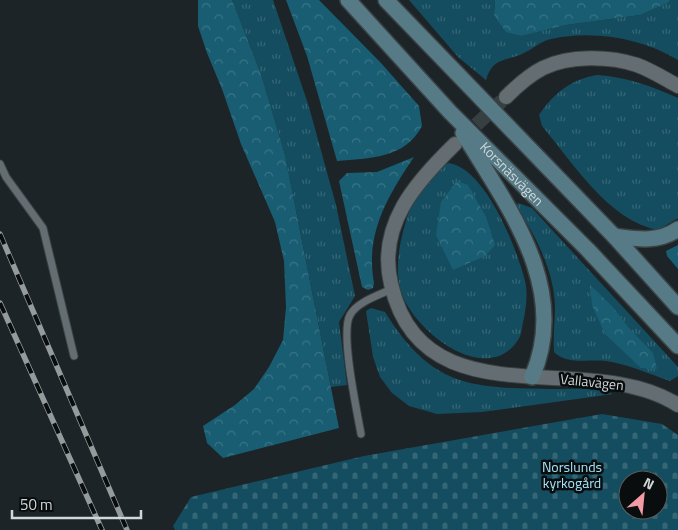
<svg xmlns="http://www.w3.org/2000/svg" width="678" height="530" viewBox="0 0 678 530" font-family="'Titillium Web',sans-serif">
<defs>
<pattern id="grass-tufts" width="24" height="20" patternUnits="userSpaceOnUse" patternTransform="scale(1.25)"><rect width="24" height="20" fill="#144d5f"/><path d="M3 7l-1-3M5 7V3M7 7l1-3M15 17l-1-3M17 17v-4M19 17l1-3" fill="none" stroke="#356675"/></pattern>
<pattern id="forest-crowns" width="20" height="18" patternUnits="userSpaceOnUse" patternTransform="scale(1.25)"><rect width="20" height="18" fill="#195d72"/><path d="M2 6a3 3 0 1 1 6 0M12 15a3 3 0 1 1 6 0" fill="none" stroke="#397486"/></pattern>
<pattern id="cemetery-stones" width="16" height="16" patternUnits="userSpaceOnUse" patternTransform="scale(1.25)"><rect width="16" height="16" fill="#144d5f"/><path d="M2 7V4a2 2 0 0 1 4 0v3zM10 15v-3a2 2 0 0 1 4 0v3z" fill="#356675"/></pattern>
</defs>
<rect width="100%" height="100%" fill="#1c2427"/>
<path fill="url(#grass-tufts)" d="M 232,0 L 273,0 L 309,107 L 336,205 L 355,296 L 339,322 L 347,385 L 331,387 L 285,155 L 261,74 Z
M 409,0 L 495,0 L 494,15 L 522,36 L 566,25 L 640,15 L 668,3 L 670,0 L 678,0 L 678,60 C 641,38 593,30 551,39 C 541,41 533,49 524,53 C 505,62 493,57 486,80 L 458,57 Z
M 597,75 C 626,77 652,86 678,98 L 678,218 L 658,230 C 609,221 573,163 542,126 L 539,115 C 553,94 571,79 597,75 Z
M 449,163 C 486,169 517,249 525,281 C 528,294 526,306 524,318 C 522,325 522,335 518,340 C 486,389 410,329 400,288 C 394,262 402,231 411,206 C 420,187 428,169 449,163 Z
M 518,203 L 532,208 L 678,367 L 678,376 L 670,381 C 649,374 628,364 606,361 C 589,359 566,365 554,352 C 553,336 555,321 555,306 C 554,271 535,234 516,206 Z
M 371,308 L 385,312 C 432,387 469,388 552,389 C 571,389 595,387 613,394 L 482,412 L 437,414 L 409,406 L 392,393 L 380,377 L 373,357 L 366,311 Z"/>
<path fill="url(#forest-crowns)" d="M 198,0 L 232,0 L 261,74 L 285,155 L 339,428 L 223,458 L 207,443 L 203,426 L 235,405 L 254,389 L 269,367 L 283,340 L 286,307 L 284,261 L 275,222 L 241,144 L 222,89 L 207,53 L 198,26 Z
M 286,0 L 319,0 L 381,63 L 419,106 L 422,126 C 405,159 369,158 337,161 L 307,56 Z
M 495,0 L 670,0 L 668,3 L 640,15 L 566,25 L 522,36 L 506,32 L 494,15 Z
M 414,157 C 387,197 365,234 374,283 L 373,288 L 368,290 L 362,287 L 339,181 L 347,173 L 377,172 Z
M 457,181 L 468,185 L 486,217 L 495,245 L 485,256 L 453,270 L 436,235 L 441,202 Z
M 678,245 L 678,269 L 667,256 L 666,251 Z
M 590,285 L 612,306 L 628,327 L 653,353 L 657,369 L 641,368 L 605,334 L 592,305 Z"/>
<path fill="url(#cemetery-stones)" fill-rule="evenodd" d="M 602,414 L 662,424 L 678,435 L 678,530 L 175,530 L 173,526 L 191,497 L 364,456 ZM 628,480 L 658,480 L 658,510 L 628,510 Z"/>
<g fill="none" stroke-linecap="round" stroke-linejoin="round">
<path stroke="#373f42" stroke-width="14" stroke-dasharray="14 7" stroke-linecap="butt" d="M 461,139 L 506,97"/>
<defs>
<path id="lane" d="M 0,164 L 6,177 L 43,228 L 74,356
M 361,434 C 357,411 340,333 350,315 C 357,302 379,295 392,289"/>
<path id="street" d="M 506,97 C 517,86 529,75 543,68 C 569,55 610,56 637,65 C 651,70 665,79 678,86
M 455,144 C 416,182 377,225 391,284 C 423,424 588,347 678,405"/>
<g id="secondary">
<path id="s1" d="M 348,0 L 450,112 L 588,250 L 678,346"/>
<path d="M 386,0 L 614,236 L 678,307"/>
<path d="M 463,133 C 507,206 571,288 532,377"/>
<path d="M 614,236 C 637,239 658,243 678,229"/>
</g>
</defs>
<use href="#lane" stroke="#3b4244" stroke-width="9"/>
<use href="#street" stroke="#3b4244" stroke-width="16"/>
<use href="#secondary" stroke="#3b4244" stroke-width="18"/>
<use href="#lane" stroke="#646e72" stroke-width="7"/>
<use href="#street" stroke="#646e72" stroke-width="14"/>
<use href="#secondary" stroke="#567b87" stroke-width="15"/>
<defs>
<path id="rail" d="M 0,234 L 127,530
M 0,303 L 102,530"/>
</defs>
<use href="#rail" stroke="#949b9d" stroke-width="5.5"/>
<use href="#rail" stroke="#090d0e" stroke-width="4" stroke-dasharray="11" stroke-linecap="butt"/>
</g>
<g text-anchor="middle" stroke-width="5" stroke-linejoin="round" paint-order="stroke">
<g font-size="14" fill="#d1d7d9" stroke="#090d0e">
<text dy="5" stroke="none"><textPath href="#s1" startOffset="239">Korsnäsvägen</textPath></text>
<text transform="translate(592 382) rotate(6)" y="5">Vallavägen</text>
</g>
<g font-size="14" fill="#a4e4fc" stroke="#090d0e">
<text x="572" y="472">Norslunds<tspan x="572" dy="16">kyrkogård</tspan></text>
</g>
</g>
<g transform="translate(643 495) rotate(27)"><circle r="24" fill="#090d0e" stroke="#595e5f"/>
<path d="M0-4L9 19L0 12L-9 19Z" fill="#f49aa4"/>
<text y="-8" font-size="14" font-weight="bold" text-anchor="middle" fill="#d1d7d9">N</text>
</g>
<path d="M12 510v8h129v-8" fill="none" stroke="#d1d7d9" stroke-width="2.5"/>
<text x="20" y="510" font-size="15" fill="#d1d7d9" stroke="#090d0e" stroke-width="4" paint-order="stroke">50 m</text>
</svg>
